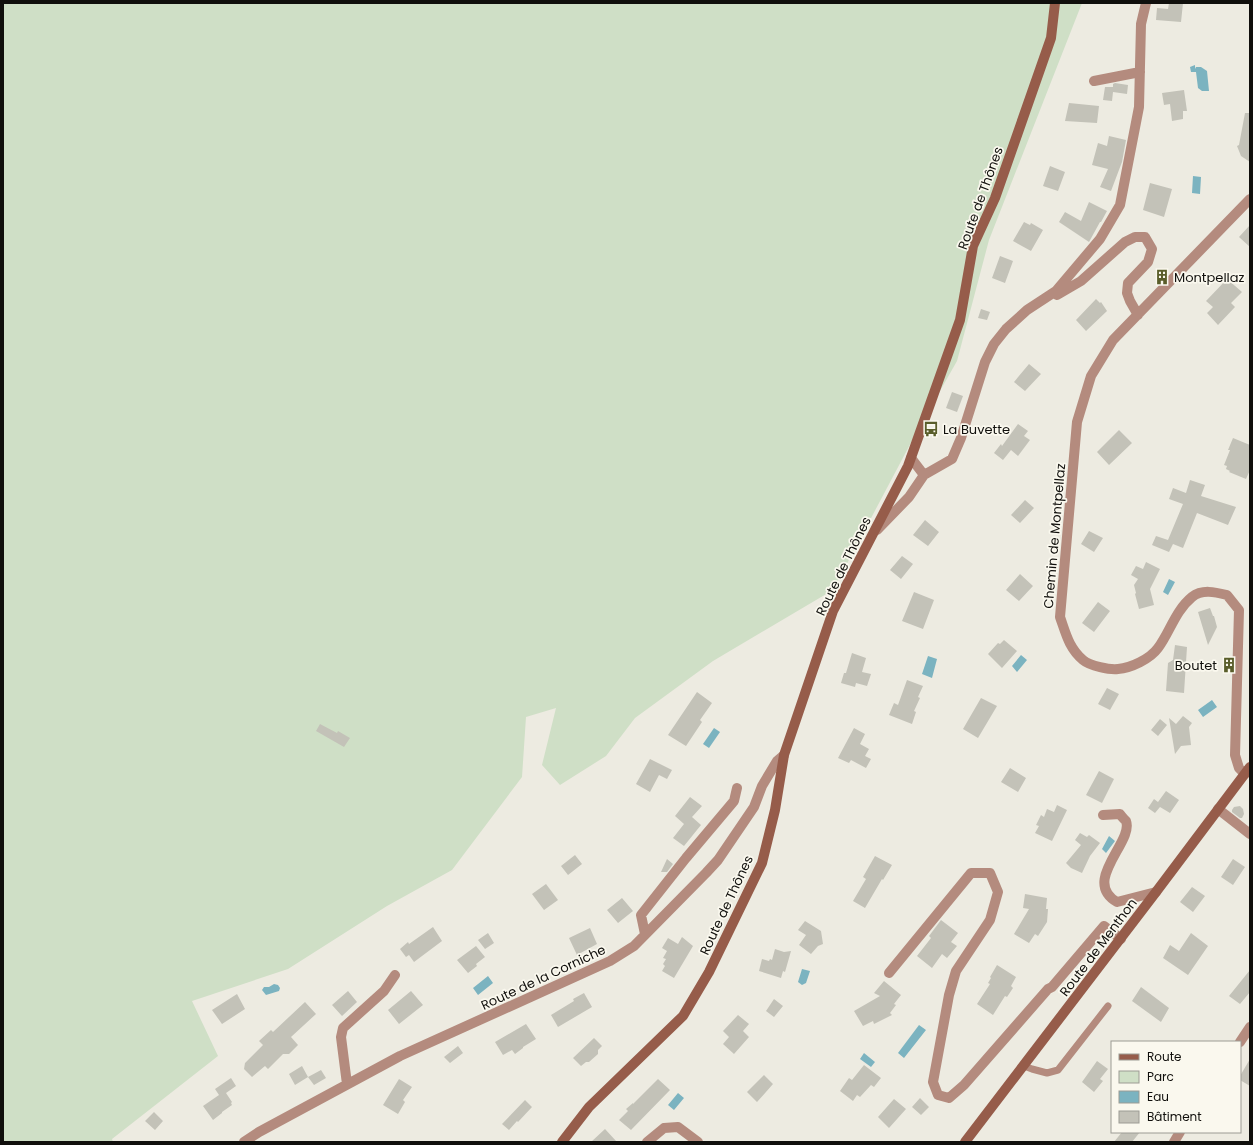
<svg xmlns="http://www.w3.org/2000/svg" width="1253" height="1145" viewBox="0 0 1253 1145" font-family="Poppins,sans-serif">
<rect width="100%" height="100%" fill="#edebe1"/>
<path fill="#cfdfc6" d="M 3,3 L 1082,3 L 989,240 L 957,361 L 915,435 L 833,590 L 713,661 L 635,718 L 606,756 L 560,785 L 542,765 L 556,708 L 526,717 L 522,777 L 452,870 L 387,906 L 288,969 L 192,1001 L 218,1056 L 112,1139 L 113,1142 L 3,1142 Z"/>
<path fill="#7bb3c0" d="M 1195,65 L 1195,69 L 1196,67 L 1201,67 L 1207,71 L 1209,91 L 1202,91 L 1198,88 L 1196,72 L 1191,72 L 1190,67 Z
M 1193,176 L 1201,177 L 1200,194 L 1192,193 Z
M 1169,579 L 1175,582 L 1168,595 L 1163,592 Z
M 1021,655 L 1027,660 L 1017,672 L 1012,666 Z
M 928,656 L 937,659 L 932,678 L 922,674 Z
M 1212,700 L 1217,707 L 1203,717 L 1198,710 Z
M 714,728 L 720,732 L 709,748 L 703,744 Z
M 1109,836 L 1115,841 L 1106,853 L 1102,849 Z
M 802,969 L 810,971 L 806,983 L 802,985 L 798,982 Z
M 488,976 L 493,983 L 478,995 L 473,988 Z
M 274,984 L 278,985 L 280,988 L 279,991 L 266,995 L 262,990 L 264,987 L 269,987 Z
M 919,1025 L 926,1030 L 904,1058 L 898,1053 Z
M 864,1053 L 875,1062 L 871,1067 L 860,1059 Z
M 678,1093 L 684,1098 L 674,1110 L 668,1105 Z"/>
<path fill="#c3c2b8" d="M 1169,3 L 1183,3 L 1181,22 L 1156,20 L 1157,8 L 1168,9 Z
M 1115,83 L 1128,85 L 1127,94 L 1113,92 L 1112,101 L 1103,100 L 1105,87 L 1113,87 L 1113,84 Z
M 1184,90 L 1187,111 L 1183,111 L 1183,119 L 1172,121 L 1170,104 L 1164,105 L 1162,93 Z
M 1069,103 L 1099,106 L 1097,123 L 1065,121 Z
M 1245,113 L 1250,113 L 1250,162 L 1241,156 L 1237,146 L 1239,145 Z
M 1109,136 L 1126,140 L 1122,162 L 1111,191 L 1100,187 L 1108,169 L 1092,165 L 1098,143 L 1107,146 Z
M 1050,166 L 1065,172 L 1058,191 L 1043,186 Z
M 1150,183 L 1172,189 L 1164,217 L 1143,210 Z
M 1089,202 L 1107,211 L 1101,222 L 1100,222 L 1089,242 L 1059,222 L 1065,212 L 1081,221 Z
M 1024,222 L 1030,225 L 1031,223 L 1043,230 L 1031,251 L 1013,241 Z
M 1250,225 L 1250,247 L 1239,237 Z
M 1000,256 L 1013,261 L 1005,283 L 992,278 Z
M 1227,279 L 1242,292 L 1231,303 L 1235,307 L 1218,325 L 1207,313 L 1213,307 L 1206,301 Z
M 1096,299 L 1100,303 L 1101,302 L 1107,311 L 1086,331 L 1076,320 Z
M 981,309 L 990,312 L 987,320 L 978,318 Z
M 1029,364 L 1041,374 L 1025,391 L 1014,382 Z
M 952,392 L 963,396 L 957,412 L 946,408 Z
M 1018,424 L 1028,431 L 1024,436 L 1030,440 L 1018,456 L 1011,450 L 1003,460 L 994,453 L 1001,444 L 1002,446 Z
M 1119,430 L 1132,443 L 1109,465 L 1097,452 Z
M 1233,438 L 1250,445 L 1250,470 L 1246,479 L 1229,472 L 1230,471 L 1226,469 L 1227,466 L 1224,465 L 1230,450 L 1228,450 Z
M 1190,480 L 1205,485 L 1201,496 L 1236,507 L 1228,525 L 1197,513 L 1183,548 L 1173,544 L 1169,552 L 1152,545 L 1156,536 L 1168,540 L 1183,504 L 1169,499 L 1173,488 L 1186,493 Z
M 1025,500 L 1034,508 L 1020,523 L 1011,515 Z
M 925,520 L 939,532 L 928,546 L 913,535 Z
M 1089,531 L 1103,538 L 1094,552 L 1081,544 Z
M 902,556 L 913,564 L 901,579 L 890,570 Z
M 1146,562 L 1160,569 L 1150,589 L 1154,605 L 1139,609 L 1135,594 L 1136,593 L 1134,585 L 1138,579 L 1131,575 L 1136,566 L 1143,569 Z
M 1020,574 L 1033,586 L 1019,601 L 1006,590 Z
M 914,592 L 934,600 L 923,629 L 902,621 Z
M 1098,602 L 1110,611 L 1094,632 L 1082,623 Z
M 1210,608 L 1213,616 L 1214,616 L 1217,627 L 1208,645 L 1198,612 Z
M 1004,640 L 1017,651 L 1002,668 L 988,654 L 998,643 L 1000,644 Z
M 1175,645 L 1187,647 L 1184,693 L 1166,691 L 1168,663 L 1173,660 Z
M 852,653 L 866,658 L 862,672 L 871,674 L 867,686 L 856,683 L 855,687 L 841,683 L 844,673 L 846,673 Z
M 907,680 L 923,686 L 918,697 L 920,698 L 914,711 L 916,712 L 912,724 L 889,715 L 894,703 L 898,705 Z
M 1107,688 L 1119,694 L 1110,710 L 1098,704 Z
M 697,692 L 712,703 L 700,720 L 702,722 L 686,746 L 668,735 Z
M 981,698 L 997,706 L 978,738 L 963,729 Z
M 1183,716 L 1192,723 L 1189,727 L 1191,745 L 1181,746 L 1175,754 L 1169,718 L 1176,724 Z
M 1160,719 L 1167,725 L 1158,736 L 1151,730 Z
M 320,724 L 337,733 L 338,731 L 350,738 L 344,747 L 316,731 Z
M 854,728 L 865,734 L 860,744 L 869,749 L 865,756 L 871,759 L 866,768 L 851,760 L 849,763 L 838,758 Z
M 650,759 L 672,770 L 667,779 L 659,775 L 650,792 L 636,784 Z
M 1010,768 L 1026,778 L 1018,792 L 1001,782 Z
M 1099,771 L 1114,779 L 1102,803 L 1086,795 Z
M 1166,791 L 1179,800 L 1170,813 L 1160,807 L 1155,813 L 1148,808 L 1154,799 L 1158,802 Z
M 690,797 L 702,806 L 692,817 L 701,825 L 684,846 L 673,838 L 684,824 L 675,816 Z
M 1057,805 L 1067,810 L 1052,841 L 1035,833 L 1039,826 L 1036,825 L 1041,815 L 1044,817 L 1047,809 L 1054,812 Z
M 1240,806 L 1243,809 L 1244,814 L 1242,818 L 1240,818 L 1232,812 L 1232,810 L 1234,807 Z
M 1080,833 L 1087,837 L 1089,835 L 1100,843 L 1090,856 L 1082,873 L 1071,868 L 1066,863 L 1081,845 L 1075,840 Z
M 575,855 L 582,864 L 568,875 L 561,866 Z
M 875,856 L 892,865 L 883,880 L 882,879 L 865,908 L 853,901 L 866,879 L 863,877 Z
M 667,859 L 673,864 L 667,872 L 661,872 Z
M 1233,859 L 1245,867 L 1233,885 L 1221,877 Z
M 546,884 L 558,900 L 544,910 L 532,894 Z
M 1192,887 L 1205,896 L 1193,912 L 1180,902 Z
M 1025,894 L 1047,898 L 1046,909 L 1048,909 L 1047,922 L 1038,936 L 1035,934 L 1029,943 L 1014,934 L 1029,909 L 1023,908 Z
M 622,898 L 633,911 L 618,923 L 607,910 Z
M 941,920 L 958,933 L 951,942 L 957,946 L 947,958 L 942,954 L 932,968 L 917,956 L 931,938 L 929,936 Z
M 805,921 L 821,931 L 823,944 L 818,946 L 811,954 L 799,945 L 806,935 L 798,930 Z
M 433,927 L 442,941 L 414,962 L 409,955 L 406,957 L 400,949 L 408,942 L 409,944 Z
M 590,928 L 597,944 L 577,955 L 569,938 Z
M 488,933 L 494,943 L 485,949 L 478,940 Z
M 1191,933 L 1208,946 L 1188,975 L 1163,958 L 1170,945 L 1179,951 Z
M 682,937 L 693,946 L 674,978 L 662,971 L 665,966 L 663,964 L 666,959 L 663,958 L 667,951 L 662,948 L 668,938 L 678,944 Z
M 476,946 L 485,957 L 476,964 L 477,966 L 468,973 L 457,960 Z
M 775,949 L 784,952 L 791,951 L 785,972 L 783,971 L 781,978 L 759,971 L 762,959 L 769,961 L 770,959 L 772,960 Z
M 997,965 L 1016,977 L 1011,986 L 1013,988 L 1007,997 L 1005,996 L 993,1015 L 977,1004 L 990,984 L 988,983 L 991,978 L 990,977 Z
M 1250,970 L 1250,992 L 1240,1004 L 1229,996 Z
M 884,981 L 901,995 L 894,1004 L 896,1005 L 890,1013 L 892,1015 L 874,1024 L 873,1021 L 863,1026 L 854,1011 L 880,996 L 874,993 Z
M 1141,987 L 1169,1008 L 1161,1022 L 1132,1001 Z
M 348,991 L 357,1002 L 342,1016 L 332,1005 Z
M 411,991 L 423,1005 L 399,1024 L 388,1010 Z
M 584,993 L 592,1007 L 558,1027 L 551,1015 L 574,1001 L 573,999 Z
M 237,994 L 245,1009 L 222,1024 L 212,1010 Z
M 774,999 L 783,1006 L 774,1017 L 766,1011 Z
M 305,1002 L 316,1014 L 291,1037 L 298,1045 L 289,1054 L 283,1054 L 268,1069 L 265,1066 L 252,1077 L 244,1069 L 245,1063 L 263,1045 L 259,1041 L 271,1030 L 273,1032 Z
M 738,1015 L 749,1024 L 743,1031 L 749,1037 L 734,1054 L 723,1044 L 729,1037 L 723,1031 Z
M 526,1024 L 536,1039 L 523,1047 L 523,1048 L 515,1054 L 512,1050 L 503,1055 L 495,1042 Z
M 594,1038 L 602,1046 L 598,1050 L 598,1054 L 589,1062 L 586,1062 L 581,1066 L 573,1058 Z
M 458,1046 L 463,1053 L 450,1063 L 444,1057 Z
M 1250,1059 L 1250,1086 L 1240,1080 L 1240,1076 Z
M 1097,1061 L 1108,1069 L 1100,1079 L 1103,1081 L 1094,1092 L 1082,1082 Z
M 864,1065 L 881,1078 L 874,1087 L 871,1085 L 860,1097 L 857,1095 L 853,1101 L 840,1091 L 849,1078 L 852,1080 Z
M 302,1066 L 308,1077 L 295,1085 L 289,1074 Z
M 321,1070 L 326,1078 L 314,1085 L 308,1077 Z
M 764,1075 L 773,1084 L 757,1102 L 747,1092 Z
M 231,1078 L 236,1086 L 226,1093 L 232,1102 L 231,1103 L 232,1105 L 222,1112 L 222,1113 L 213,1120 L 203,1106 L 219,1095 L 215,1089 Z
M 399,1079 L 412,1087 L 403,1100 L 405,1102 L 398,1114 L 383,1105 Z
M 658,1079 L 670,1090 L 631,1130 L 619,1120 L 628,1111 L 626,1109 L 633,1103 L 633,1104 Z
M 920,1098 L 929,1107 L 921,1115 L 912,1107 Z
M 894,1099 L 906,1109 L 889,1128 L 878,1117 Z
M 525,1100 L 532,1107 L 518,1122 L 517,1121 L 509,1130 L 502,1124 Z
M 154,1112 L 163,1121 L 155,1130 L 145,1121 Z
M 605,1129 L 617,1142 L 591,1142 Z
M 1122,1132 L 1140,1132 L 1132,1142 L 1114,1142 Z"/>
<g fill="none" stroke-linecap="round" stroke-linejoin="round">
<path stroke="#b48b7e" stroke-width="7" d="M 1024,1066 L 1032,1069 L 1047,1073 L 1058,1070 L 1108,1006"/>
<path stroke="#b48b7e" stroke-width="10" d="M 1094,81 L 1140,72
M 1057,295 L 1081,281 L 1125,242 L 1135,237 L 1145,237 L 1152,249 L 1148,262 L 1128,283 L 1127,293 L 1130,301 L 1138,315
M 911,458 L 924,475
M 877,530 L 909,497 L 924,475 L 952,459 L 961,438 L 985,362 L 994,344 L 1006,329 L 1027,310 L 1056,291 L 1100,239 L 1120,205 L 1139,107 L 1141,24 L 1146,3
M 1245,774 L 1239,768 L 1235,755 L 1239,610 L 1227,595 C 1215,592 1202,589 1192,597 C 1175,611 1170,632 1158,648 C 1150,659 1131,668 1118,669 C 1110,670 1090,666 1083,660 C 1069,648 1066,634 1060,617 L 1077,422 L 1091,376 L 1113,340 L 1250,199
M 1218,809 L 1250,834
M 1103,815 L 1120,814 C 1121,816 1124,819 1126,821 C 1134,842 1081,881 1117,902 L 1156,892
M 645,934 L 641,915 L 686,858 L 734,801 L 737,788
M 889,973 L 971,873 L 990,873 L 998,892 L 990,920 L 956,971 L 949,995 L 933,1082 L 938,1095 L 949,1098 L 964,1085 L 1048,989 L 1052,987 L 1104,926 L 1121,939
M 1240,1042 L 1250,1027
M 347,1084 L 341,1037 L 343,1028 L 384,991 L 395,975
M 244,1142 L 259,1132 L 400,1056 L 610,961 L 634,946 L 706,873 L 718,860 L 754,807 L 762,786 L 777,761 L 784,755
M 647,1142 L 664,1128 L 678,1127 L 698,1142
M 1174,1142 L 1180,1132"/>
<path stroke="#965c4a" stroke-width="10" d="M 562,1142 L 589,1107 L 683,1016 L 709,972 L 762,863 L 775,810 L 784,755 L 833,611 L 908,466 L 960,320 L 973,246 L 995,198 L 1051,38 L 1055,3
M 965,1142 L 1156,892 L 1250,767"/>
</g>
<defs>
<symbol id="building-bare" viewBox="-9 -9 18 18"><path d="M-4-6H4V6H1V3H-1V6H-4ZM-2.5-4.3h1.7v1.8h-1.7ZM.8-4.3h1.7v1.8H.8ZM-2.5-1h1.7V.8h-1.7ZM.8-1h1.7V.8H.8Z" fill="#595d2a" stroke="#faf8ee" stroke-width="2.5" paint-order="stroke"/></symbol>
<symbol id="bus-bare" viewBox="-9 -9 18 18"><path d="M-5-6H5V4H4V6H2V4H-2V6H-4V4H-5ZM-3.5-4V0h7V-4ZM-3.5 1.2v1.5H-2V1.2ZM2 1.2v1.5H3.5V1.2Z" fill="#595d2a" stroke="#faf8ee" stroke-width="2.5" paint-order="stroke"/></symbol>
</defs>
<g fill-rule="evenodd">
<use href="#building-bare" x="1151" y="266" width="22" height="22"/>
<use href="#bus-bare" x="920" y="418" width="22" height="22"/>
<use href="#building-bare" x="1218" y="654" width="22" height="22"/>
</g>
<g text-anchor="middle" stroke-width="3.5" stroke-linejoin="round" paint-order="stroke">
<g font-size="13" fill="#100f0c" stroke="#faf8ee">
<text transform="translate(980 198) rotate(-70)" y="5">Route de Thônes</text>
<text transform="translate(1054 536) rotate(-85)" y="5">Chemin de Montpellaz</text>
<text transform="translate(843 566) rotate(-64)" y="5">Route de Thônes</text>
<text transform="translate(726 905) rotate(-65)" y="5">Route de Thônes</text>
<text transform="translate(1098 947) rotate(-53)" y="5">Route de Menthon</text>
<text transform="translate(543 977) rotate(-25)" y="5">Route de la Corniche</text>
</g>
<g font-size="13" fill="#100f0c" stroke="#faf8ee" text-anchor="start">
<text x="1174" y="282">Montpellaz</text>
<text x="943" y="434">La Buvette</text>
<text x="1217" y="670" text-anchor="end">Boutet</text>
</g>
</g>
<rect width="1253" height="1145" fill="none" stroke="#100f0c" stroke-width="8"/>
<rect x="1111" y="1041" width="130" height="92" fill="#faf8ee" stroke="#9c9b94"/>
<rect x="1119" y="1054" width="20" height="6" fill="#965c4a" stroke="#9c9b94"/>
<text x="1147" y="1061" font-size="12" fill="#100f0c">Route</text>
<rect x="1119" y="1071" width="20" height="12" fill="#cfdfc6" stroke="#9c9b94"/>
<text x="1147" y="1081" font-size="12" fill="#100f0c">Parc</text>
<rect x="1119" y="1091" width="20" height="12" fill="#7bb3c0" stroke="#9c9b94"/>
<text x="1147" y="1101" font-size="12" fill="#100f0c">Eau</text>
<rect x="1119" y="1111" width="20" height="12" fill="#c3c2b8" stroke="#9c9b94"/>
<text x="1147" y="1121" font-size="12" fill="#100f0c">Bâtiment</text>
</svg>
